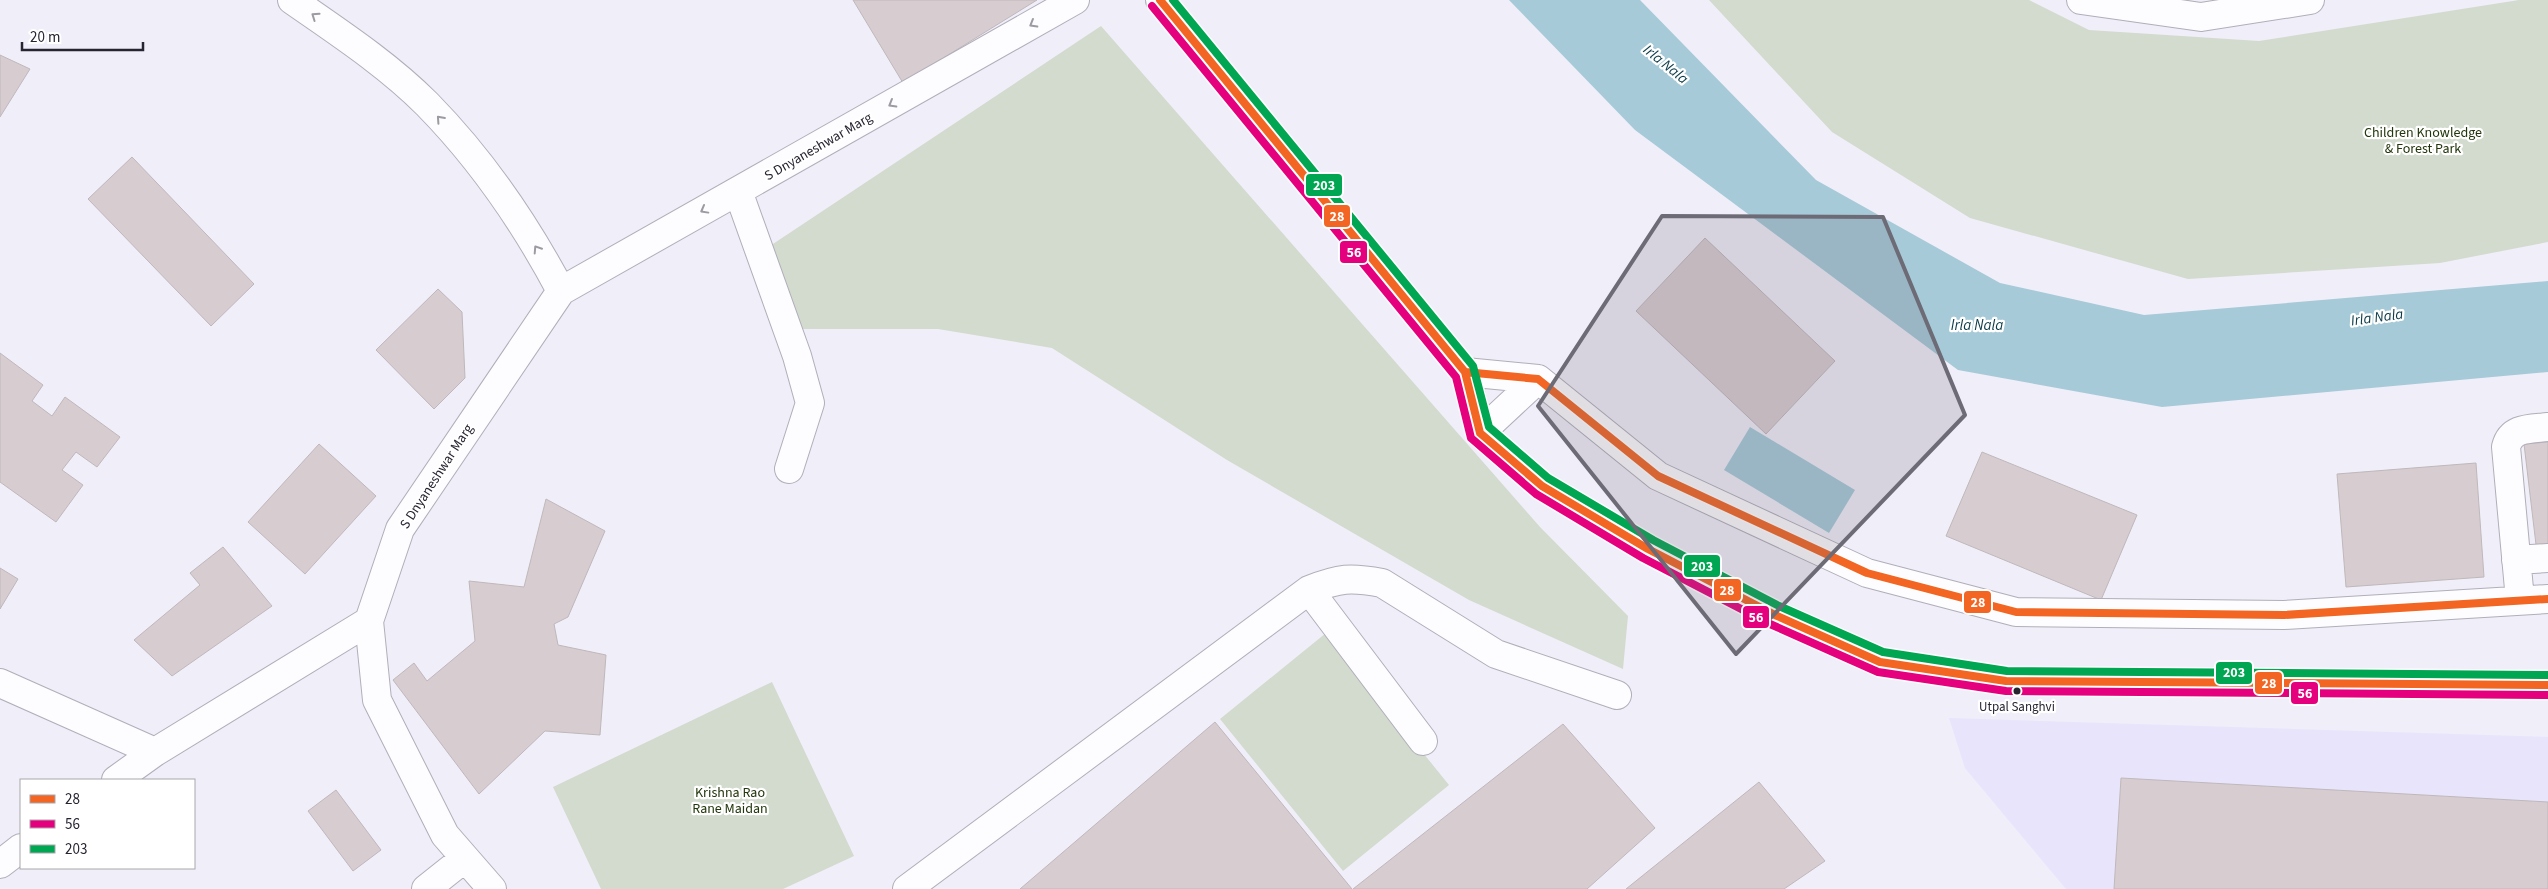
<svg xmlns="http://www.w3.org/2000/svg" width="2548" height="889" viewBox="0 0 2548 889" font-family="'Source Sans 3',sans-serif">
<rect width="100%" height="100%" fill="#f0eef9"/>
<path fill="#e8e4fb" d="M 1949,718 L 2548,737 L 2548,889 L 2066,889 L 1965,768 Z"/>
<path fill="#d2dbce" d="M 1709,0 L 2029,0 L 2089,30 L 2259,41 L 2519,0 L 2548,0 L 2548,242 L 2440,263 L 2188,279 L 1970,218 L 1832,132 Z
M 1101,26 L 1540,527 L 1628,616 L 1623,669 L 1469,600 L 1227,460 L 1052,348 L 938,329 L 793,329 L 755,256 Z
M 1326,633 L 1449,785 L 1343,871 L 1220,719 Z
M 772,682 L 854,856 L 783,889 L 601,889 L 553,787 Z"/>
<path fill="#a6cad8" d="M 1509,0 L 1640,0 L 1816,180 L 2000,283 L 2144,315 L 2548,281 L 2548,372 L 2162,407 L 1958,370 L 1635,130 Z
M 1750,427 L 1855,490 L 1829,533 L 1724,470 Z"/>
<path fill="#d7cccf" stroke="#bfb8bb" d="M 853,0 L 1037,0 L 903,83 Z
M 0,55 L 30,69 L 0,117 Z
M 132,157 L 254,284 L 211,326 L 88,199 Z
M 1705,238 L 1835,361 L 1766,434 L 1636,311 Z
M 438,289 L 462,312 L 465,378 L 434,409 L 376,350 Z
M 0,353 L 43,385 L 32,401 L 52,416 L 65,397 L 120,437 L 97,467 L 76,452 L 62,470 L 83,485 L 56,522 L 0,482 Z
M 2548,442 L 2548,552 L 2537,553 L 2524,444 Z
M 319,444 L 376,496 L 305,574 L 248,522 Z
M 1982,452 L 2137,515 L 2101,600 L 1946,536 Z
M 2476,463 L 2484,577 L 2346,587 L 2337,474 Z
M 546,499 L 605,531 L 568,617 L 554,624 L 558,645 L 606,655 L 600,735 L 545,731 L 479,794 L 393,680 L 414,663 L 427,681 L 475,641 L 469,581 L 524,587 Z
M 223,547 L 272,606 L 172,676 L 134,640 L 200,585 L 190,573 Z
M 0,568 L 18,579 L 0,609 Z
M 1215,722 L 1352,889 L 1020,889 Z
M 1563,724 L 1655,828 L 1587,889 L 1353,889 Z
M 2121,778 L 2548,802 L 2548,889 L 2114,889 Z
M 1759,782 L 1825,861 L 1784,889 L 1626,889 Z
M 336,790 L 381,850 L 353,871 L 308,811 Z"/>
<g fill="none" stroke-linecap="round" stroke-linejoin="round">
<defs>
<path id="minor" d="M 292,0 C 338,32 387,64 427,104 C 481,159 525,223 561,291
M 1160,0 L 1465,372 L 1480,433 L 1542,486 L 1648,549 L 1775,615 L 1880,662 L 2006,681 L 2548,685
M 2081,0 L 2201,17 L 2310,0
M 738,191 L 797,356 L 810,403 L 789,469
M 1465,372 L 1538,379 L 1658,476 L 1867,573 L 2016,612 L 2284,615 L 2548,599
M 1480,433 L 1538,379
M 2516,560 L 2548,558
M 1309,590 L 1423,741
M 2520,600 L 2506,447 C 2511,427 2530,429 2548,427
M 0,683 L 155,752
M 116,780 L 155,752 L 369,621
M 0,864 L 21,848
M 426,889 L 465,858
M 492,889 L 445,835 L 377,700 L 369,621 L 400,529 L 561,291 L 1075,0
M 907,889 L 1309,590 C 1340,578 1350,577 1382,583 L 1496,654 L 1617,695"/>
</defs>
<use href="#minor" stroke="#b0aeb9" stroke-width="30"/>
<use href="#minor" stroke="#fdfcfe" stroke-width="28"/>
<defs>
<path id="bus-1" d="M 1160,0 L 1465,372 L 1480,433 L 1542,486 L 1648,549 L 1775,615 L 1880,662 L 2006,681 L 2548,685
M 1465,372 L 1538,379 L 1658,476 L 1867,573 L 2016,612 L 2284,615 L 2548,599"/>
<path id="bus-2" d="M 1152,6 L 1456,377 L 1471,438 L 1536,494 L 1643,558 L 1770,624 L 1878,672 L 2006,691 L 2548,695"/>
<path id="bus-3" d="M 1173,0 L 1473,366 L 1489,427 L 1548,478 L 1653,540 L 1779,606 L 1883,652 L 2007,671 L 2548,675"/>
</defs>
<use href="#bus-1" stroke="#fff" stroke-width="11"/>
<use href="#bus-2" stroke="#fff" stroke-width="11"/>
<use href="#bus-3" stroke="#fff" stroke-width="11"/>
<use href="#bus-1" stroke="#f26522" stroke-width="8"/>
<use href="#bus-2" stroke="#e5007d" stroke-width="8"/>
<use href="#bus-3" stroke="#00a651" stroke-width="8"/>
</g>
<defs><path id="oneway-chevron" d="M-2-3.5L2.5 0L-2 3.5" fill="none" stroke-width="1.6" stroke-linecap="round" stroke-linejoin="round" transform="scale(1.25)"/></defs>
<g stroke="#9c9ba1">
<use href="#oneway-chevron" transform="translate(315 16) rotate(-145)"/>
<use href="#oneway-chevron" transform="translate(1033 24) rotate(150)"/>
<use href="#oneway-chevron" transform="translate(892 104) rotate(150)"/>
<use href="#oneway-chevron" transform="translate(440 119) rotate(-132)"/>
<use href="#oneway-chevron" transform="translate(704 210) rotate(151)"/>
<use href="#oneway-chevron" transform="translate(537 249) rotate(-123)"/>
</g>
<path fill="#6d6b76" fill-opacity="0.2" stroke="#6d6b76" stroke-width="4" stroke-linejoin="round" d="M 1662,216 L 1883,217 L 1965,415 L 1736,654 L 1538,406 Z"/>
<circle fill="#262430" stroke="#fff" stroke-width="2" cx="2017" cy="691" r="4.5"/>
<g text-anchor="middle" stroke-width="4.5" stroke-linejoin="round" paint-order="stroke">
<g font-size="13" fill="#262430" stroke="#fff">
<text x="2017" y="711">Utpal Sanghvi</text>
</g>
<g font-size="14" fill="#22360b" stroke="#fff">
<text x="2423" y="137">Children Knowledge<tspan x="2423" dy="16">&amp; Forest Park</tspan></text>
<text x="730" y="797">Krishna Rao<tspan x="730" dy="16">Rane Maidan</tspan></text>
</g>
<g font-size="14" fill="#262430" stroke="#fff">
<text transform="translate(818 146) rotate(-30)" y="5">S Dnyaneshwar Marg</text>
<text transform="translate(436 476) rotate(-57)" y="5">S Dnyaneshwar Marg</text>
</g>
<g font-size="15" font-style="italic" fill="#0b3b47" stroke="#fff">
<text transform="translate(1666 64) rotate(39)" y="5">Irla Nala</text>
<text transform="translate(2377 317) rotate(-8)" y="5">Irla Nala</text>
<text x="1977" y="330">Irla Nala</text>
</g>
</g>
<g stroke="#fff" stroke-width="2">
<rect x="1305" y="173" width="38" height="24" rx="5" fill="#00a651"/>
<rect x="1323" y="204" width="28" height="24" rx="5" fill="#f26522"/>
<rect x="1339" y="240" width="29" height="24" rx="5" fill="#e5007d"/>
<rect x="1683" y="554" width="38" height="24" rx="5" fill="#00a651"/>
<rect x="1713" y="578" width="29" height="24" rx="5" fill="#f26522"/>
<rect x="1963" y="590" width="29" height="24" rx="5" fill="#f26522"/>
<rect x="1742" y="605" width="28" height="24" rx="5" fill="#e5007d"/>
<rect x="2215" y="661" width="38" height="24" rx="5" fill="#00a651"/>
<rect x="2254" y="671" width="29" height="24" rx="5" fill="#f26522"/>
<rect x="2290" y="681" width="29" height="24" rx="5" fill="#e5007d"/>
</g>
<g font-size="14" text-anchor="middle" font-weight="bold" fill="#fff">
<text x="1324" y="190">203</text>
<text x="1337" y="221">28</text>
<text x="1354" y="257">56</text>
<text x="1702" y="571">203</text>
<text x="1727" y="595">28</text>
<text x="1978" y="607">28</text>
<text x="1756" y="622">56</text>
<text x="2234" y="677">203</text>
<text x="2269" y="688">28</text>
<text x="2305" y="698">56</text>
</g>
<rect x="20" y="779" width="175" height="90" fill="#ffffff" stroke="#a8a7ac"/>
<rect x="30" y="795" width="25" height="8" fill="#f26522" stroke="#a8a7ac"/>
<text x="65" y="804" font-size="15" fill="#262430">28</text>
<rect x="30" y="820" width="25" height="8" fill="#e5007d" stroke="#a8a7ac"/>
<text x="65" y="829" font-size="15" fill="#262430">56</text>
<rect x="30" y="845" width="25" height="8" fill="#00a651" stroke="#a8a7ac"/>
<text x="65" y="854" font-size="15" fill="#262430">203</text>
<path d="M22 42v8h121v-8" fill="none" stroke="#262430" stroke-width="2.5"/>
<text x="30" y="42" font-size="15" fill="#262430" stroke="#ffffff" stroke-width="4" paint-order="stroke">20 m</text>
</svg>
